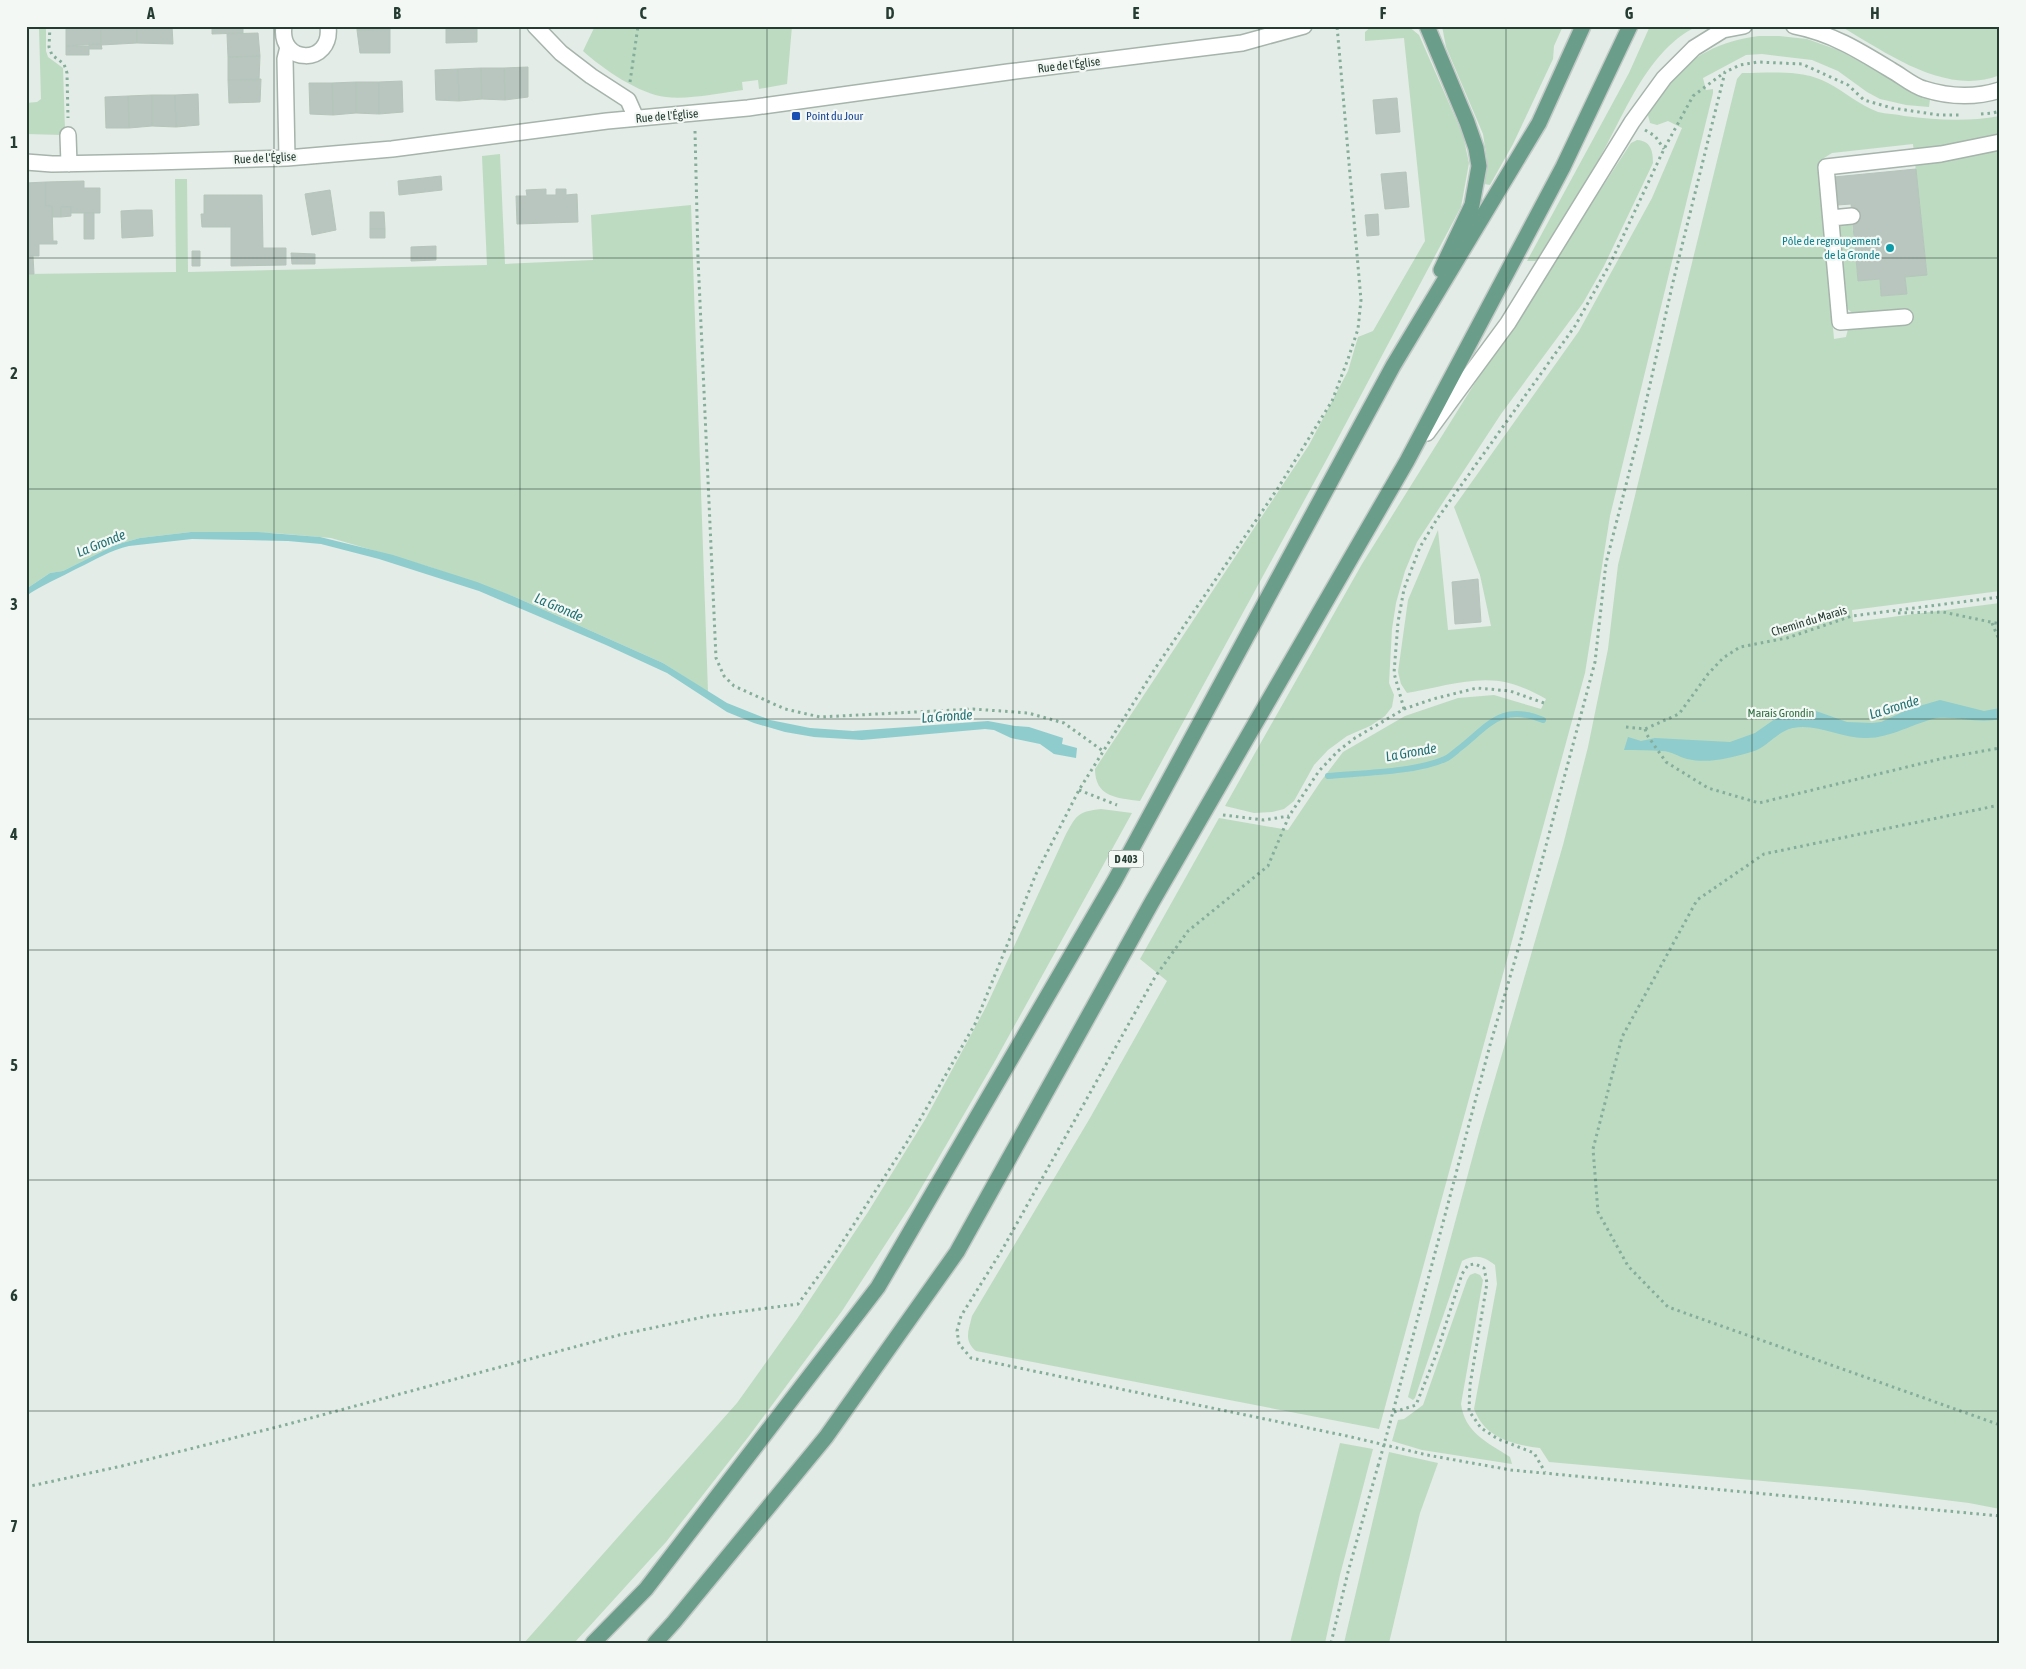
<svg xmlns="http://www.w3.org/2000/svg" width="2026" height="1669" viewBox="0 0 2026 1669" font-family="'Asap Condensed',sans-serif">
<rect width="100%" height="100%" fill="#e3ece6"/>
<path fill="#bddbc1" d="M 26,26 L 46,26 L 46,51 L 48,57 L 63,68 L 65,130 L 62,135 L 26,134 L 26,103 L 37,102 L 41,99 L 39,29 L 26,29 Z
M 595,26 L 792,26 L 787,84 L 759,89 L 758,80 L 742,82 L 743,90 C 721,93 687,100 666,97 C 639,94 603,69 583,51 Z
M 1372,26 L 1408,26 L 1419,35 L 1463,135 L 1469,163 L 1461,207 L 1328,457 L 1140,801 C 1117,798 1095,797 1095,769 L 1309,445 L 1348,371 L 1358,337 L 1373,331 L 1425,241 L 1404,38 L 1365,41 L 1365,32 Z
M 1442,26 L 1563,26 L 1554,46 L 1553,59 L 1513,144 L 1490,185 L 1484,184 L 1487,160 L 1483,134 L 1446,47 Z
M 1650,26 L 1698,26 C 1647,49 1624,116 1598,161 C 1579,195 1556,228 1536,261 L 1527,261 L 1629,73 Z
M 1840,26 L 2000,26 L 2000,75 C 1945,97 1886,52 1840,26 Z
M 1759,36 L 1779,36 L 1807,39 L 1838,50 L 1930,99 L 1929,107 L 1906,105 L 1880,99 L 1867,92 L 1838,71 L 1812,60 L 1762,54 L 1746,55 L 1703,78 L 1706,90 L 1713,89 L 1713,93 L 1610,516 L 1585,673 L 1379,1429 L 976,1351 C 963,1340 969,1330 972,1316 L 1090,1118 L 1167,981 L 1140,959 L 1219,818 L 1288,830 L 1321,781 L 1343,752 L 1405,716 L 1458,698 L 1494,695 L 1541,709 L 1546,699 C 1532,691 1515,683 1499,681 C 1469,677 1436,688 1407,693 L 1401,684 L 1398,672 L 1408,600 L 1438,530 L 1448,630 L 1491,626 L 1480,575 L 1454,507 L 1579,331 L 1652,198 L 1682,128 L 1668,121 L 1657,125 L 1650,123 L 1648,115 C 1654,105 1659,94 1666,85 C 1691,55 1721,41 1759,36 Z
M 1742,73 C 1770,73 1803,69 1828,83 C 1845,92 1859,105 1878,112 C 1886,114 1896,114 1904,116 C 1938,120 1966,122 2000,116 L 2000,137 L 1914,153 L 1913,144 L 1832,153 L 1824,158 L 1819,171 L 1834,339 L 1846,337 L 1848,329 L 1852,326 L 1909,318 L 1908,310 L 1854,314 L 1846,308 L 1838,225 L 1852,222 L 1858,281 L 1880,279 L 1881,296 L 1907,294 L 1905,277 L 1927,274 L 1915,163 L 2000,149 L 2000,591 L 1852,610 L 1853,622 L 2000,603 L 2000,1509 L 1969,1503 L 1864,1490 L 1549,1462 L 1540,1448 C 1511,1444 1485,1438 1474,1409 L 1497,1284 L 1495,1265 C 1483,1256 1476,1254 1462,1261 L 1415,1398 L 1413,1400 L 1408,1397 L 1479,1133 L 1563,845 L 1588,747 L 1608,649 L 1618,565 L 1737,79 Z
M 1637,140 C 1651,141 1653,151 1653,163 L 1604,266 L 1583,303 L 1501,414 L 1417,542 L 1405,571 L 1396,603 L 1392,629 L 1389,683 L 1394,695 L 1392,707 L 1385,716 L 1370,726 L 1347,736 L 1328,750 L 1314,765 L 1294,801 L 1284,809 L 1272,812 L 1254,813 L 1225,806 L 1362,564 L 1483,370 L 1631,143 Z
M 500,154 L 505,264 L 593,260 L 591,215 L 691,205 L 708,692 L 663,663 L 515,597 L 430,567 L 331,538 L 273,533 L 191,532 L 140,538 L 115,545 L 63,571 L 50,573 L 26,589 L 26,274 L 176,272 L 175,179 L 187,179 L 188,272 L 487,265 L 482,156 Z
M 1101,809 L 1132,813 L 995,1061 L 913,1202 L 842,1311 L 749,1436 L 666,1542 L 587,1629 L 574,1643 L 524,1643 L 737,1403 L 797,1319 L 868,1212 L 926,1118 L 986,1007 L 1066,834 C 1077,814 1078,812 1101,809 Z
M 1475,1273 L 1480,1275 L 1483,1280 L 1461,1404 C 1465,1433 1487,1442 1510,1457 L 1512,1464 L 1422,1450 L 1392,1441 L 1398,1420 L 1404,1419 L 1423,1405 L 1467,1280 L 1470,1275 Z
M 1340,1443 L 1373,1449 L 1340,1575 L 1325,1643 L 1290,1643 Z
M 1389,1452 L 1438,1463 L 1420,1513 L 1389,1643 L 1344,1643 Z"/>
<path fill="#8ecccd" d="M 191,532 L 257,532 L 320,537 L 393,555 L 477,582 L 515,597 L 663,663 L 727,703 L 770,720 L 810,728 L 853,731 L 988,721 L 1015,726 L 1029,727 L 1063,738 L 1062,744 L 1077,748 L 1076,758 L 1054,754 L 1040,744 L 1011,738 L 994,730 L 985,729 L 862,740 L 814,737 L 785,732 L 754,723 L 727,712 L 667,673 L 606,645 L 479,591 L 379,559 L 321,544 L 288,541 L 192,539 L 129,546 C 111,550 95,560 78,568 C 61,577 42,585 26,596 L 26,589 L 50,573 L 63,571 L 115,545 L 140,538 Z
M 1940,700 L 1984,711 L 2000,708 L 2000,719 C 1978,724 1958,716 1937,718 C 1913,723 1890,739 1864,738 C 1841,738 1816,723 1793,728 C 1777,731 1767,748 1751,752 C 1730,758 1709,764 1687,759 C 1679,757 1671,751 1662,751 C 1650,750 1637,750 1624,750 L 1628,737 L 1641,741 L 1655,738 L 1730,742 L 1755,733 L 1782,714 L 1797,710 L 1816,711 L 1847,722 L 1872,723 L 1881,722 L 1909,709 Z"/>
<g fill="none" stroke-linecap="round" stroke-linejoin="round">
<path stroke="#8ecccd" stroke-width="6" d="M 1328,776 C 1360,773 1417,772 1445,759 C 1450,757 1455,752 1460,748 C 1490,724 1502,703 1543,720"/>
</g>
<path fill="#b8c6bf" stroke="#b5c5bc" d="M 66,26 L 101,26 L 101,44 L 66,46 Z
M 101,26 L 137,26 L 137,43 L 101,45 Z
M 137,26 L 172,26 L 173,44 L 137,43 Z
M 212,26 L 243,26 L 243,33 L 212,34 Z
M 357,26 L 390,26 L 390,29 L 357,30 Z
M 446,26 L 478,26 L 477,27 L 477,42 L 446,43 Z
M 390,29 L 390,53 L 360,53 L 357,30 Z
M 258,33 L 260,56 L 228,57 L 227,34 Z
M 89,44 L 101,44 L 102,49 L 89,49 L 89,55 L 66,55 L 66,46 L 89,46 Z
M 260,56 L 259,80 L 228,80 L 228,57 Z
M 528,67 L 528,97 L 505,100 L 504,68 Z
M 481,68 L 482,99 L 459,101 L 458,69 Z
M 481,68 L 504,68 L 505,100 L 482,99 Z
M 458,69 L 459,101 L 436,100 L 435,70 Z
M 261,79 L 260,102 L 229,103 L 228,80 Z
M 402,81 L 403,112 L 379,114 L 379,82 Z
M 356,82 L 356,113 L 333,115 L 332,83 Z
M 356,82 L 379,82 L 379,114 L 356,113 Z
M 309,83 L 332,83 L 333,115 L 310,114 Z
M 198,94 L 199,125 L 176,127 L 175,95 Z
M 152,95 L 175,95 L 176,127 L 152,126 Z
M 152,95 L 152,126 L 129,128 L 128,96 Z
M 128,96 L 129,128 L 106,128 L 105,97 Z
M 1397,98 L 1400,132 L 1376,134 L 1373,100 Z
M 1916,169 L 1927,275 L 1905,277 L 1907,294 L 1881,296 L 1880,279 L 1858,281 L 1851,204 L 1837,205 L 1834,177 Z
M 1406,172 L 1409,207 L 1385,209 L 1381,174 Z
M 441,176 L 442,190 L 399,195 L 398,181 Z
M 84,181 L 84,188 L 100,188 L 100,213 L 71,213 L 71,207 L 61,207 L 61,217 L 52,217 L 52,206 L 46,206 L 46,182 Z
M 46,182 L 46,206 L 52,206 L 53,241 L 57,241 L 57,244 L 39,244 L 39,256 L 26,256 L 26,183 Z
M 546,189 L 546,195 L 556,195 L 556,189 L 566,189 L 566,195 L 577,194 L 578,222 L 517,224 L 516,196 L 527,196 L 526,190 Z
M 330,190 L 336,230 L 312,235 L 305,194 Z
M 204,195 L 262,195 L 263,248 L 286,248 L 286,265 L 231,266 L 231,227 L 202,227 L 201,214 L 204,214 Z
M 61,207 L 71,207 L 71,216 L 61,217 Z
M 137,210 L 152,210 L 153,236 L 122,238 L 121,211 Z
M 370,212 L 384,212 L 385,229 L 370,229 Z
M 84,213 L 94,213 L 94,239 L 84,239 Z
M 1378,214 L 1379,235 L 1367,236 L 1365,215 Z
M 370,229 L 385,229 L 385,238 L 370,238 Z
M 436,246 L 436,260 L 411,261 L 411,247 Z
M 192,251 L 200,251 L 200,266 L 192,266 Z
M 291,253 L 315,254 L 315,264 L 292,264 Z
M 26,256 L 33,256 L 34,274 L 26,274 Z
M 1478,579 L 1481,622 L 1455,624 L 1452,582 Z"/>
<g fill="none" stroke-linecap="round" stroke-linejoin="round">
<defs>
<path id="minor" d="M 284,26 C 278,65 333,66 328,26
M 535,26 L 561,53 L 591,76 L 628,100 L 636,118
M 1794,26 C 1831,33 1860,51 1891,70 C 1902,76 1913,86 1924,89 C 1949,97 1975,98 2000,90
M 68,135 L 69,164
M 287,158 L 285,59 L 288,47
M 26,162 L 52,164 L 154,162 L 287,158 L 392,149 L 607,121 L 748,108 L 1008,72 L 1242,43 L 1304,26
M 1831,218 L 1852,216
M 1905,317 L 1840,322 L 1826,167 L 1941,154 L 2000,142
M 1427,433 L 1508,323 L 1632,122 L 1664,78 L 1694,48 L 1723,30 L 1744,26"/>
<path id="major" d="M 1427,26 L 1467,122 L 1476,148 L 1479,166 L 1472,205 L 1441,270
M 593,1643 L 646,1589 L 878,1287 L 1115,880 L 1393,366 L 1539,123 L 1583,26
M 655,1643 L 674,1622 L 826,1437 L 957,1252 L 1152,902 L 1407,461 L 1563,167 L 1630,26"/>
</defs>
<use href="#minor" stroke="#a6b4ac" stroke-width="18"/>
<use href="#major" stroke="#c2c8c6" stroke-width="18"/>
<path stroke="#85ad9b" stroke-width="3" stroke-dasharray="2.5 4" stroke-linecap="butt" d="M 50,26 L 49,47 L 52,55 L 64,64 L 67,73 L 68,118
M 630,82 L 638,26
M 1981,114 L 1993,113 L 2000,111
M 1645,130 L 1655,136 L 1664,149
M 695,131 L 698,258 L 716,658 L 724,676 L 734,686 L 785,709 L 820,717 L 973,709 L 1028,713 L 1064,723 L 1103,751
M 1898,613 L 1943,612 L 2000,624
M 1992,623 L 2000,642
M 1544,703 L 1510,691 L 1477,688 L 1433,699 L 1404,709 L 1355,738 L 1338,751 L 1319,771 L 1289,816 L 1268,866 L 1188,931 L 1155,977 L 1002,1250 L 961,1316 L 957,1331 L 959,1344 L 971,1358 L 1347,1436 L 1427,1455 L 1511,1470 L 2000,1516
M 1404,709 L 1394,673 L 1398,622 L 1404,589 L 1420,547 L 1437,519 L 1575,326 L 1611,262 L 1664,149 L 1693,96 L 1725,72
M 1626,727 L 1645,729 L 1679,714 L 1708,674 L 1723,658 L 1740,647 L 1787,638 L 1852,616 L 2000,597
M 1645,729 L 1647,735 L 1666,762 L 1708,788 L 1759,803 L 1944,758 L 2000,748
M 1079,790 L 1117,805
M 2000,805 L 1764,854 L 1697,900 L 1622,1037 L 1593,1149 L 1598,1212 L 1628,1266 L 1668,1307 L 2000,1425
M 1223,815 L 1264,820 L 1289,816
M 1394,1412 L 1416,1405 L 1436,1355 L 1462,1274 L 1468,1265 L 1475,1264 L 1484,1268 L 1487,1283 L 1470,1385 L 1469,1411 L 1481,1428 L 1498,1439 L 1534,1453 L 1545,1472
M 1390,1423 L 1490,1045 L 1520,943 L 1595,662 L 1606,563 L 1638,438 L 1673,282 L 1725,72 L 1740,65 L 1758,62 L 1802,64 L 1848,85 L 1864,100 L 1892,108 L 1939,115 L 1960,115
M 26,1487 L 122,1466 L 281,1426 L 619,1335 L 708,1316 L 798,1304 L 834,1255 L 907,1142 L 975,1024 L 1036,874 L 1079,790 L 1156,667 L 1278,488 L 1332,401 L 1348,359 L 1358,329 L 1361,300 L 1337,26
M 1331,1643 L 1348,1572 L 1378,1466"/>
<use href="#minor" stroke="#fff" stroke-width="15"/>
<use href="#major" stroke="#6a9e8a" stroke-width="15"/>
<path stroke="#85ad9b" stroke-width="3" stroke-dasharray="2.5 4" stroke-linecap="butt" d="M 1378,1466 L 1390,1423"/>
</g>
<path fill="none" stroke="#243c32" stroke-width="1" stroke-opacity="0.55" d="M 274,26 L 274,1643M 520,26 L 520,1643M 767,26 L 767,1643M 1013,26 L 1013,1643M 1259,26 L 1259,1643M 1506,26 L 1506,1643M 1752,26 L 1752,1643M 26,258 L 2000,258M 26,489 L 2000,489M 26,719 L 2000,719M 26,950 L 2000,950M 26,1180 L 2000,1180M 26,1411 L 2000,1411"/>
<rect fill="#1a4fb4" stroke="#f3f8f5" stroke-width="2" x="791" y="111" width="10" height="10" rx="2.5"/>
<circle fill="#0f9aa8" stroke="#f3f8f5" stroke-width="2" cx="1890" cy="248" r="5"/>
<g text-anchor="middle" stroke-width="4.5" stroke-linejoin="round" paint-order="stroke">
<rect fill="#f3f8f5" stroke="#62746c" stroke-width="1" x="1108.5" y="850.5" width="35" height="17" rx="4"/>
<g font-size="11" font-weight="bold" fill="#243c32">
<text x="1126" y="863">D 403</text>
</g>
<g font-size="12" fill="#243c32" stroke="#f3f8f5">
<text transform="translate(1069 65) rotate(-7)" y="4">Rue de l'Église</text>
<text transform="translate(667 116) rotate(-5)" y="4">Rue de l'Église</text>
<text transform="translate(265 158) rotate(-3)" y="4">Rue de l'Église</text>
<text transform="translate(1809 621) rotate(-17)" y="4">Chemin du Marais</text>
</g>
<g font-size="12" fill="#164399" stroke="#f3f8f5" text-anchor="start">
<text x="806" y="120">Point du Jour</text>
</g>
<g font-size="12" fill="#0d838f" stroke="#f3f8f5" text-anchor="end">
<text x="1880" y="245">Pôle de regroupement<tspan x="1880" dy="14">de la Gronde</tspan></text>
</g>
<g font-size="12" fill="#317041" stroke="#f3f8f5">
<text x="1781" y="717">Marais Grondin</text>
</g>
<g font-size="14" font-style="italic" fill="#227174" stroke="#f3f8f5">
<text transform="translate(101 543) rotate(-22)" y="5">La Gronde</text>
<text transform="translate(559 607) rotate(23)" y="5">La Gronde</text>
<text transform="translate(1894 707) rotate(-17)" y="5">La Gronde</text>
<text transform="translate(947 716) rotate(-4)" y="5">La Gronde</text>
<text transform="translate(1411 752) rotate(-10)" y="5">La Gronde</text>
</g>
</g>
<rect width="2026" height="1669" fill="none" stroke="#f3f8f5" stroke-width="55"/>
<rect x="28" y="28" width="1970" height="1614" fill="none" stroke="#243c32" stroke-width="2"/>
<g font-size="16" text-anchor="middle" font-weight="bold" fill="#243c32">
<text x="151" y="19">A</text>
<text x="397" y="19">B</text>
<text x="643" y="19">C</text>
<text x="890" y="19">D</text>
<text x="1136" y="19">E</text>
<text x="1383" y="19">F</text>
<text x="1629" y="19">G</text>
<text x="1875" y="19">H</text>
<text x="14" y="148">1</text>
<text x="14" y="379">2</text>
<text x="14" y="610">3</text>
<text x="14" y="840">4</text>
<text x="14" y="1071">5</text>
<text x="14" y="1301">6</text>
<text x="14" y="1532">7</text>
</g>
</svg>
